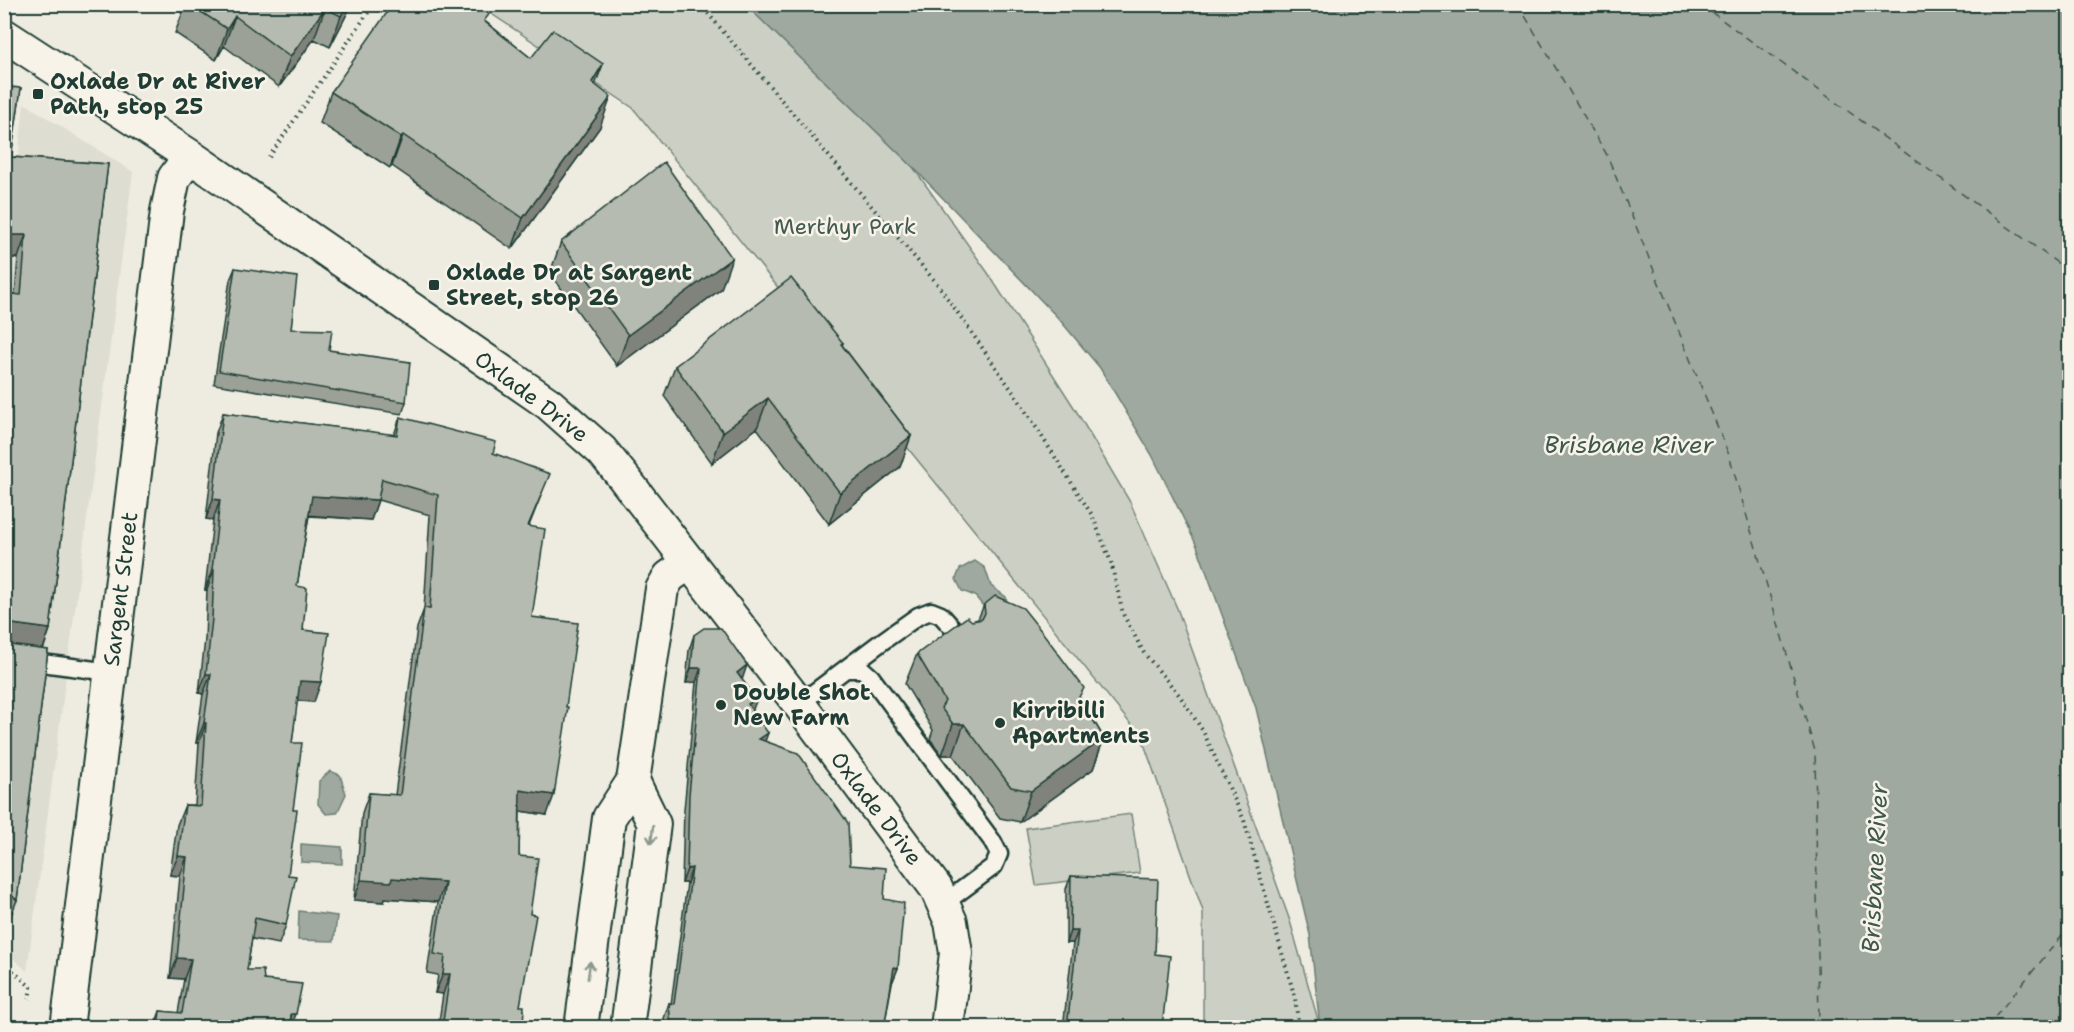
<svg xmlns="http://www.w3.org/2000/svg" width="2074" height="1032" viewBox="0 0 2074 1032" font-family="'Shantell Sans',sans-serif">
<rect width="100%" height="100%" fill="#eeece1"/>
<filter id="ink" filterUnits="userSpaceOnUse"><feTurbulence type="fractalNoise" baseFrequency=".0167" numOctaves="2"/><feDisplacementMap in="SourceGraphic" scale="12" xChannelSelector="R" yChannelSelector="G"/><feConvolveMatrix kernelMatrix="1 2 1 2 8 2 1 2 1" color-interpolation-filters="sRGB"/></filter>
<g filter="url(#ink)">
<path fill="#ddddd2" d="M 24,103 L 133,172 L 27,971 L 5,951 L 4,289 Z
M 82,1018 L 165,1027 L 81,1028 Z"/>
<path fill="#cccfc4" stroke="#76867c" stroke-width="1.5" d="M 478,5 L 746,5 L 913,167 L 988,273 L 1075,409 L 1130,502 L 1177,608 L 1290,921 L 1320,1027 L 1203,1027 L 1203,911 L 1142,738 L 633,108 Z
M 1131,814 L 1140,873 L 1036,885 L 1026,828 Z"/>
<path fill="#9fa99f" stroke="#6c7e74" stroke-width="1.5" d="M 746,5 L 2069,5 L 2069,1027 L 1320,1027 L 1310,935 L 1256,708 L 1197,546 L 1152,455 L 1100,368 L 1059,319 L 913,167 Z
M 975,561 L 985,568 L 991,586 L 1006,597 L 1008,608 L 992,617 L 975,596 L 962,591 L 956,579 L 960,569 Z
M 330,771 L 340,775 L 346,794 L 337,813 L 326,814 L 318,804 L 319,781 Z
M 301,844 L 342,847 L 342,864 L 301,862 Z
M 299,911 L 337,916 L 334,941 L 298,940 Z"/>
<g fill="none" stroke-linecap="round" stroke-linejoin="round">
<path stroke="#3f584f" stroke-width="1.5" stroke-dasharray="8 6" stroke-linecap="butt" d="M 1518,4 L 1607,155 L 1729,455 L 1815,751 L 1819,1028
M 1700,4 L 2070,272
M 1986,1028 L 2070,926"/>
<defs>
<path id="service" d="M 4,658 L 110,672
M 847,669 L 862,669 L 871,677 L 993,842 L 999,854 L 994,866 L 943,904
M 799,704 L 880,643 L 918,616 L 931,611 L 941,615 L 964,641"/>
<path id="minor" d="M 4,35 L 190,156 L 549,404 L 602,451 L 624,478 L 799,704 L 936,888 L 951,922 L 956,953 L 947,1028
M 67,1028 L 167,211 L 174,178 L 190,156
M 581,1028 L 609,818 L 633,781 L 662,589 L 669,577 L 690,562
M 627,1028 L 654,824 L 633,781"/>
</defs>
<use href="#service" stroke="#1f3d34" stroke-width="21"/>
<use href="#minor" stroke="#1f3d34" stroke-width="36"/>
<path stroke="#1f3d34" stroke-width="4" stroke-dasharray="1.5 4.5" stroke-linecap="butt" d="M 700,4 L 939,286 L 1018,399 L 1092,515 L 1111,562 L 1123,614 L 1144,653 L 1180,696 L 1203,731 L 1244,820 L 1295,998 L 1299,1028
M 269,157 L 374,4
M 4,963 L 31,987 L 29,999"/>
<use href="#service" stroke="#f7f3e8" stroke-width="16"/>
<use href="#minor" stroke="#f7f3e8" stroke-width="32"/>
</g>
<path fill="#9ca197" stroke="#1f3d34" stroke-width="1.5" d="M 186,4 L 352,4 L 330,47 L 314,39 L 279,87 L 224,46 L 216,60 L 175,33 Z
M 486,22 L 531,58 L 603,64 L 595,85 L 600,127 L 512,249 L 392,166 L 390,168 L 320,123 L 331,92 Z
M 4,78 L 8,78 L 7,87 L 21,88 L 11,157 L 108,164 L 50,629 L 43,650 L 48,650 L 17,900 L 8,923 L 4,920 L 4,293 L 15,294 L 18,258 L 4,258 Z
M 561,242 L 721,289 L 617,366 L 550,273 Z
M 235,268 L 291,329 L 329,350 L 406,402 L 402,414 L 214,384 L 230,280 Z
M 843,343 L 842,345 L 911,436 L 900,467 L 829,524 L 757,428 L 712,463 L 664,396 L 675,366 Z
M 223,413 L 394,435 L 400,417 L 493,453 L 542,493 L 529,526 L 532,617 L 547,815 L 520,811 L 519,856 L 530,914 L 520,1006 L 523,1028 L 438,1028 L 443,994 L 435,993 L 438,975 L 427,973 L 438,902 L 385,898 L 384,902 L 354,900 L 362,813 L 369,793 L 395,795 L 417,628 L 424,609 L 430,515 L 378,500 L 371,520 L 309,516 L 297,586 L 314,702 L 297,701 L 292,743 L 293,810 L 288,875 L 286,925 L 279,944 L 252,939 L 247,970 L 264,980 L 291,1028 L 154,1028 L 160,1011 L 178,1013 L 184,979 L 170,978 L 180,876 L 170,875 L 177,825 L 185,805 L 195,805 L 199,743 L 196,743 L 203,694 L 199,693 L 205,639 L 207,590 L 205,590 L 213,520 L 206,519 L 216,433 Z
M 984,605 L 1080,698 L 1104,738 L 1093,769 L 1020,822 L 1000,818 L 953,755 L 942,755 L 930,739 L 933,730 L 905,684 L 917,654 L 972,621 L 978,619 Z
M 694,635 L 742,680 L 753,710 L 765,741 L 850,865 L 884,899 L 898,968 L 892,983 L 884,1028 L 665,1028 L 664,1018 L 669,1003 L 671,1004 L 687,883 L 682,883 L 684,810 L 696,682 L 686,683 L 689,650 Z
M 1071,876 L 1155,954 L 1162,1028 L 1063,1028 L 1073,943 L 1066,943 L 1066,889 Z"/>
<path fill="#7f837b" stroke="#1f3d34" stroke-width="1.5" d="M 347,4 L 352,4 L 330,47 L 341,16 Z
M 325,8 L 314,39 L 279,87 L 290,57 Z
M 235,16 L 224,46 L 216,60 L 227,29 Z
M 603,64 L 591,95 L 592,82 Z
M 611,97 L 600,127 L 512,249 L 523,218 Z
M 403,135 L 392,166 L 390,168 L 401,137 Z
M 4,235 L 26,235 L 18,258 L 4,258 Z
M 732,258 L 721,289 L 617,366 L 628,335 Z
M 768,398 L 757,428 L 712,463 L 723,432 Z
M 911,436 L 900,467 L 829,524 L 840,493 Z
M 312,496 L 378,500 L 371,520 L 305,515 Z
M 213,499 L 220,500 L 213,520 L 206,519 Z
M 212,570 L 214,570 L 207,590 L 205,590 Z
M 13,624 L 50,629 L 42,652 L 4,648 L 4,628 Z
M 747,665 L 742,680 L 737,673 Z
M 691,668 L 701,668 L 696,682 L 686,683 Z
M 206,674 L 211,674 L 203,694 L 199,693 Z
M 300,681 L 321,682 L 314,702 L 293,700 Z
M 757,699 L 751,714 L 748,704 Z
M 204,723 L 206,723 L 199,743 L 196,743 Z
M 953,724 L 964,724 L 953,755 L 942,755 Z
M 768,733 L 763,747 L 759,739 Z
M 1104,738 L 1093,769 L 1020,822 L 1031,791 Z
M 520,790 L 554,795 L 547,815 L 513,810 Z
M 178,856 L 187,857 L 180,876 L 170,875 Z
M 692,868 L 687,883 L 682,883 L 687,869 Z
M 392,878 L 445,882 L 438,902 L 385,898 L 384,902 L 354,900 L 361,880 Z
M 1070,931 L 1078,931 L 1073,943 L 1066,943 Z
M 177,958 L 191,959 L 184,979 L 170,978 Z
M 894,967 L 898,968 L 892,983 L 889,982 Z
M 443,974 L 450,974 L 443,994 L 435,993 Z
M 291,1014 L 296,1014 L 291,1028 Z"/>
<path fill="#b5bbb0" stroke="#1f3d34" stroke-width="1.5" d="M 189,4 L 347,4 L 341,16 L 325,8 L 290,57 L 235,16 L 227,29 Z
M 393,4 L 474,4 L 490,13 L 484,21 L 531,58 L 553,30 L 603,64 L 592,82 L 611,97 L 523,218 L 403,135 L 401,137 L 331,92 Z
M 4,78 L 8,78 L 7,87 L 21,88 L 11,157 L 108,164 L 50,629 L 13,624 L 4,628 L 4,293 L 21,295 L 26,235 L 4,235 Z
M 664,162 L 732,258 L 628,335 L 561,242 Z
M 235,268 L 297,277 L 291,329 L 332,330 L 329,350 L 410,362 L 406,402 L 219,371 Z
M 791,278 L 843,343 L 841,344 L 911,436 L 840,493 L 768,398 L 723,432 L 675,366 Z
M 223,413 L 397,435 L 400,417 L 496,442 L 493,453 L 550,474 L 528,526 L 545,529 L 532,617 L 578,623 L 566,707 L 568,707 L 554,795 L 520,790 L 519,856 L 538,858 L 530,914 L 536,915 L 520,1006 L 524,1006 L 523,1028 L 442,1028 L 450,974 L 443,974 L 445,956 L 434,954 L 445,882 L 392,878 L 391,882 L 361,880 L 369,793 L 400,795 L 424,608 L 430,609 L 438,495 L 382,479 L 378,500 L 312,496 L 297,586 L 307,588 L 303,630 L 329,633 L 321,682 L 300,681 L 292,743 L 302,743 L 293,810 L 297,810 L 288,875 L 296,876 L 286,925 L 255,918 L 247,970 L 263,970 L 264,980 L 302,984 L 296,1014 L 291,1014 L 290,1028 L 158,1028 L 160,1011 L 182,1013 L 191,959 L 177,958 L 187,857 L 178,856 L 185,805 L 201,806 L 206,723 L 204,723 L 211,674 L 206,674 L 212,619 L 214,570 L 212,570 L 220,500 L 213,499 Z
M 995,596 L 1023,608 L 1046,637 L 1084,688 L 1079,697 L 1104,738 L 1031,791 L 1011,787 L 964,724 L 953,724 L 941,708 L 945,701 L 917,654 L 967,617 L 972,621 L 982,619 L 985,613 L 984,605 Z
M 704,628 L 721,628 L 747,665 L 737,673 L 757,699 L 748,704 L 768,733 L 759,739 L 798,753 L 848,823 L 850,865 L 886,868 L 884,899 L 904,903 L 898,968 L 894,967 L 884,1028 L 671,1028 L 669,1003 L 674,1004 L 692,868 L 687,869 L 689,795 L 701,668 L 691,668 L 694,635 Z
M 4,641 L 10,645 L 48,650 L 17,900 L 4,889 Z
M 1071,876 L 1158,879 L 1155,954 L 1170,956 L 1162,1028 L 1067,1028 L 1078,931 L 1070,931 Z"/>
<defs><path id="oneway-shaft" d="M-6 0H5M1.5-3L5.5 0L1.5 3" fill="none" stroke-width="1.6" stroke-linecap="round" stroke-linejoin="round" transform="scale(1.5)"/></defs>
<g stroke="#8b988e">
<use href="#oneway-shaft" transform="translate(652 835) rotate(97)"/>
<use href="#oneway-shaft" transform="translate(589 970) rotate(-82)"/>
</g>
</g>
<g fill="#1f3d34" stroke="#f7f3e8" stroke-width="2">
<rect x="32" y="88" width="12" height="12" rx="3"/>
<rect x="428" y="279" width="12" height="12" rx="3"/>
<circle cx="721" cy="705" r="6"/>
<circle cx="1000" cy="723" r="6"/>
</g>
<g text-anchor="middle" stroke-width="5" stroke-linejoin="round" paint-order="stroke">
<g font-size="22" font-weight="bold" fill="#1f3d34" stroke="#f7f3e8" text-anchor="start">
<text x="50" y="89">Oxlade Dr at River<tspan x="50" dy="25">Path, stop 25</tspan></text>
<text x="446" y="280">Oxlade Dr at Sargent<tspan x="446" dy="25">Street, stop 26</tspan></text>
<text x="733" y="700">Double Shot<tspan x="733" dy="25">New Farm</tspan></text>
<text x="1012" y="718">Kirribilli<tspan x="1012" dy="25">Apartments</tspan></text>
</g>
<g font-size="22" fill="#425a51" stroke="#f7f3e8">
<text x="845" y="234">Merthyr Park</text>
</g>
<g font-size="22" fill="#1f3d34" stroke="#f7f3e8">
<text transform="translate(532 396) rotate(37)" y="8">Oxlade Drive</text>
<text transform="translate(120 589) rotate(-83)" y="8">Sargent Street</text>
<text transform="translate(877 808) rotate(53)" y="8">Oxlade Drive</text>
</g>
<g font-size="24" font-style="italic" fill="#3f584f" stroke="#f7f3e8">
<text x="1629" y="453">Brisbane River</text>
<text transform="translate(1875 868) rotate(-87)" y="8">Brisbane River</text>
</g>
</g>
<rect width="2074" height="1032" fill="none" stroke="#f7f3e8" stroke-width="24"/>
<rect x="12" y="12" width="2050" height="1008" fill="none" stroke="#1f3d34" stroke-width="2" filter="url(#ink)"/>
</svg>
